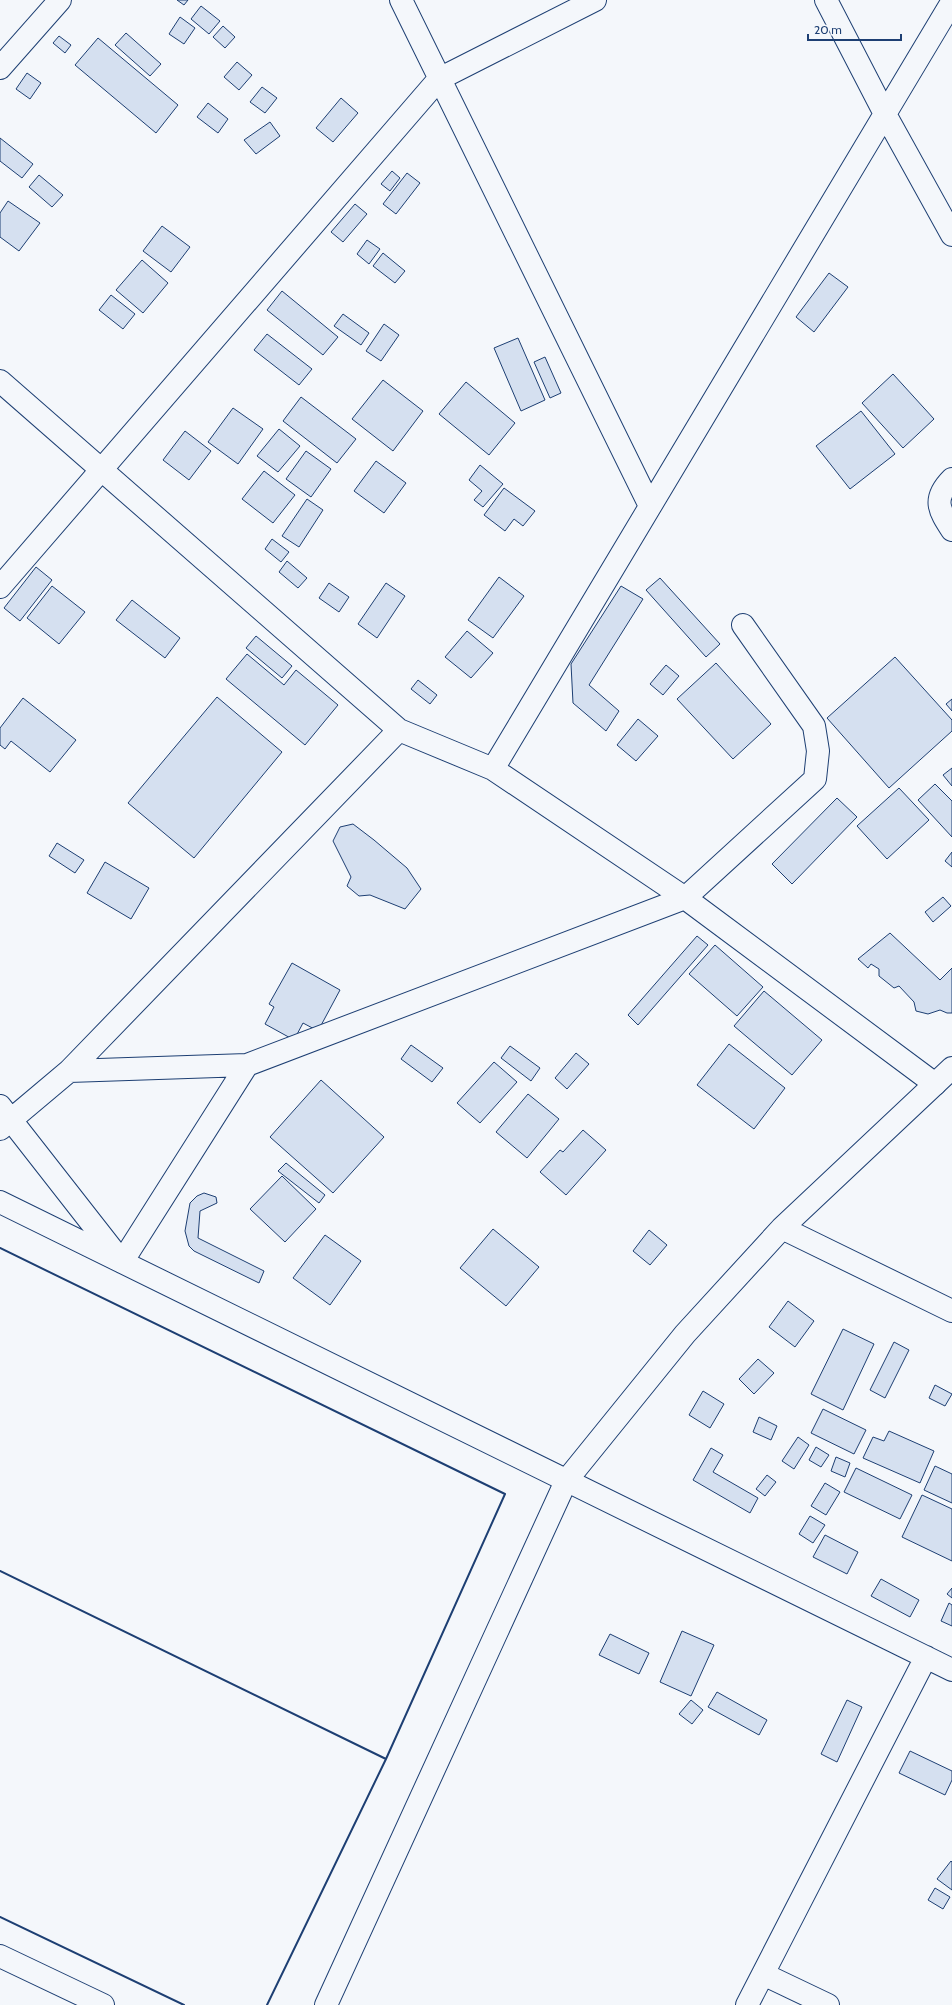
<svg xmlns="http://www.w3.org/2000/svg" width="952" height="2005" viewBox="0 0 952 2005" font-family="Cabin,sans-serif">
<rect width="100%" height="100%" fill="#f4f7fb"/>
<path fill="#d5e0f0" stroke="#1d3f73" d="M 177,0 L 188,0 L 184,5 Z
M 201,6 L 220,21 L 209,34 L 191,19 Z
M 180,17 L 195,28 L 184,44 L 169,34 Z
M 223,26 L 235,37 L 225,48 L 213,37 Z
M 126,33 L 161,64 L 150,76 L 115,45 Z
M 59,36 L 71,45 L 65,53 L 53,43 Z
M 98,38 L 178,105 L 156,133 L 75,65 Z
M 237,62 L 252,75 L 239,90 L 224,77 Z
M 27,73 L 41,83 L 30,99 L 16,89 Z
M 262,87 L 277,98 L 265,113 L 250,102 Z
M 341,98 L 358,113 L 333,142 L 316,128 Z
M 208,103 L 228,119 L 218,133 L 197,117 Z
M 270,122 L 280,136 L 256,154 L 244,140 Z
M 0,138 L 33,164 L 22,178 L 0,161 Z
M 392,171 L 400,178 L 390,191 L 381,184 Z
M 407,173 L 420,183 L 396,214 L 383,204 Z
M 39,175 L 63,195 L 52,207 L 29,187 Z
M 8,201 L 40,223 L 19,251 L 0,237 L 0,213 Z
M 355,204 L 367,214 L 343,242 L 331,232 Z
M 162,226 L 190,247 L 171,272 L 143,251 Z
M 367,240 L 380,249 L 369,264 L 357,254 Z
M 383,253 L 405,271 L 395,283 L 373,266 Z
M 142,260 L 168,283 L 143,313 L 116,290 Z
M 829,273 L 848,287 L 814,332 L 796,317 Z
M 282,291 L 338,337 L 323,355 L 267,310 Z
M 111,295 L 135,314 L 123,329 L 99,310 Z
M 343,314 L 369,333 L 361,345 L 334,326 Z
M 384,324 L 399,335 L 381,361 L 366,351 Z
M 267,334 L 312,369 L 299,385 L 254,350 Z
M 518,338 L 545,400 L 521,411 L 494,348 Z
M 545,357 L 561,393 L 550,398 L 534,362 Z
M 893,374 L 934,419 L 903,448 L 862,403 Z
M 383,380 L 423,411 L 393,451 L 352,419 Z
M 466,382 L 515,423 L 489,455 L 439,414 Z
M 301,397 L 356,439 L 337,463 L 283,421 Z
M 233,408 L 263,429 L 238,464 L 208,442 Z
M 861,411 L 895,454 L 850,489 L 816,446 Z
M 279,429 L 300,446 L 278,472 L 257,456 Z
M 185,431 L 211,451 L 189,480 L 163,460 Z
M 306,451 L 331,469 L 311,497 L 286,479 Z
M 376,461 L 406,483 L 384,513 L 354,491 Z
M 480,465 L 503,484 L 483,507 L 474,500 L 482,491 L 469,480 Z
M 264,471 L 295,495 L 273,523 L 242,499 Z
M 504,488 L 535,511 L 523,526 L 514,519 L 505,531 L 484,515 Z
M 307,499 L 323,510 L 299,547 L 282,536 Z
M 272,539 L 289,552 L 281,562 L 265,549 Z
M 287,561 L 307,578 L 298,588 L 279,572 Z
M 36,567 L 52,580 L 20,621 L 4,608 Z
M 499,577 L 524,596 L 493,638 L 468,620 Z
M 660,578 L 720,644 L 706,657 L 646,590 Z
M 329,583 L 349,597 L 339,612 L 319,598 Z
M 386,583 L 405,596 L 377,638 L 358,624 Z
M 52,586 L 85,612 L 59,644 L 27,618 Z
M 621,586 L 643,599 L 589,685 L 619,711 L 606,731 L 573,703 L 571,664 Z
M 132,600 L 180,638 L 165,658 L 116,620 Z
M 467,631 L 493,653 L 471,678 L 445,657 Z
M 256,636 L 292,666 L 282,678 L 246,648 Z
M 247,654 L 284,685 L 296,670 L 338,705 L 305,745 L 226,679 Z
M 895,657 L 952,720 L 952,731 L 889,788 L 827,718 Z
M 716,663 L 771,724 L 733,759 L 677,699 Z
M 666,665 L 679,676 L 663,695 L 650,684 Z
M 418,680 L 437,695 L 430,704 L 411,689 Z
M 217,697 L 282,752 L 194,858 L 128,803 Z
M 23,698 L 76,740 L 50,772 L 11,741 L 5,749 L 0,745 L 0,728 Z
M 952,699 L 952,711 L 946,704 Z
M 638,719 L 658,736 L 636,761 L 617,745 Z
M 952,768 L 952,786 L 943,775 Z
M 935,784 L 952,801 L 952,837 L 918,800 Z
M 899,788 L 929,820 L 887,859 L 857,826 Z
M 837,798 L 857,817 L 792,884 L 772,864 Z
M 353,824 L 374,840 L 407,868 L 421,889 L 405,909 L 370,895 L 359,896 L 347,886 L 351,877 L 333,841 L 340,827 Z
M 57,843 L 84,860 L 75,873 L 49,856 Z
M 952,852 L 952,867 L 945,861 Z
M 105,862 L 149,888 L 131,919 L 87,893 Z
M 943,897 L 951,906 L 933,922 L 925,912 Z
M 890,933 L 940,980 L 952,968 L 952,1013 L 947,1013 L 940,1010 L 928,1014 L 916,1011 L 914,1002 L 899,986 L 894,988 L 879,976 L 879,969 L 871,964 L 868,968 L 858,959 Z
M 697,936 L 708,945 L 638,1025 L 628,1015 Z
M 715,945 L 763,987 L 737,1016 L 689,974 Z
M 292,963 L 340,990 L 318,1031 L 303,1023 L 294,1040 L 265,1024 L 274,1007 L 269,1004 Z
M 764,991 L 822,1040 L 792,1075 L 734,1026 Z
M 729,1044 L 785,1088 L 754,1129 L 697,1085 Z
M 411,1045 L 443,1068 L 432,1082 L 401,1059 Z
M 510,1046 L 540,1068 L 531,1081 L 501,1058 Z
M 576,1053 L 589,1064 L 567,1089 L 555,1078 Z
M 494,1062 L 517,1082 L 480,1123 L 457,1103 Z
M 321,1080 L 384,1137 L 333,1193 L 270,1137 Z
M 528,1094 L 559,1119 L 527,1158 L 496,1132 Z
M 583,1130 L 606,1150 L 566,1195 L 540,1172 L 560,1150 L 563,1152 Z
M 286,1163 L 325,1195 L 319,1203 L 278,1171 Z
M 282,1176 L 316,1209 L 285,1242 L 250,1209 Z
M 204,1193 L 216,1197 L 217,1203 L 200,1211 L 198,1238 L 264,1271 L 259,1283 L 194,1251 L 189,1246 L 185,1231 L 190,1203 L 197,1196 Z
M 493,1229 L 539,1267 L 506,1306 L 460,1268 Z
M 649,1230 L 667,1245 L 650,1265 L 633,1251 Z
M 325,1235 L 361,1261 L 330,1305 L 293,1278 Z
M 788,1301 L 814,1321 L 795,1347 L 769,1327 Z
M 843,1329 L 874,1344 L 843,1410 L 811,1394 Z
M 894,1342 L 909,1350 L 885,1398 L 870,1390 Z
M 758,1359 L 774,1373 L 754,1394 L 739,1379 Z
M 935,1385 L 952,1394 L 945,1406 L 929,1398 Z
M 703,1391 L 724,1404 L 710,1428 L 689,1415 Z
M 823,1409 L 866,1430 L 854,1454 L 811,1433 Z
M 759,1417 L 777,1426 L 771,1440 L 753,1432 Z
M 889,1431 L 934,1451 L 920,1483 L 863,1458 L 873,1437 L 884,1441 Z
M 798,1437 L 809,1445 L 794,1469 L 782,1461 Z
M 816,1447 L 829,1455 L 821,1467 L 809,1460 Z
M 711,1448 L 723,1455 L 713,1472 L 758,1498 L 750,1513 L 693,1480 Z
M 836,1457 L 850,1463 L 845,1477 L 831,1471 Z
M 935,1466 L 952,1474 L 952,1503 L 924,1490 Z
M 856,1468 L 912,1495 L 900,1519 L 844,1492 Z
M 767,1475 L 776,1482 L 765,1496 L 756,1489 Z
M 825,1483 L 840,1492 L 826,1515 L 811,1506 Z
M 922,1495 L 952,1509 L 952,1561 L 902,1537 Z
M 810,1516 L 825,1525 L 813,1543 L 799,1534 Z
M 825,1535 L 858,1552 L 847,1574 L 813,1557 Z
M 881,1579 L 919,1600 L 910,1617 L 871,1596 Z
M 952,1588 L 952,1598 L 947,1594 Z
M 949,1603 L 952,1605 L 952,1626 L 941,1621 Z
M 682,1631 L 714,1645 L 691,1696 L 660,1682 Z
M 610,1634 L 649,1653 L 639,1674 L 599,1655 Z
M 717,1692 L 767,1720 L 759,1735 L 708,1707 Z
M 691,1700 L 703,1710 L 692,1724 L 679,1714 Z
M 847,1700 L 862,1707 L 837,1762 L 821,1754 Z
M 910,1751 L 952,1771 L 952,1780 L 945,1795 L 899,1773 Z
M 951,1861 L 952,1862 L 952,1890 L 937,1879 Z
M 935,1888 L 950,1897 L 943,1909 L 928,1900 Z"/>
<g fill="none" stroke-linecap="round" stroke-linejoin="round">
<defs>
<path id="street" d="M 401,0 L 650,506
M 826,0 L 885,114 L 952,235
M 0,68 L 60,0
M 0,381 L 399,730
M 952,479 C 932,499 939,510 952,530
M 0,587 L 439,79 L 595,0
M 493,769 L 685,898 L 815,779 L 818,751 L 814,726 L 743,625
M 69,1071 L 247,1065 L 685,898 L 935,1084
M 0,1106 L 122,1262 L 247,1065
M 0,1129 L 69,1071 L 399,730 L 493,769 L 952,2
M 0,1202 L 952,1670
M 763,1974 L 828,2005
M 747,2005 L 926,1657"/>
<path id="secondary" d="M 782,1228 L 952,1311
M 0,1956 L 103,2005
M 326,2005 L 566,1481 L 685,1334 L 782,1228 L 952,1068"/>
</defs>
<use href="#street" stroke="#1d3f73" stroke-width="24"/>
<use href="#secondary" stroke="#1d3f73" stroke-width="24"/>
<use href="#street" stroke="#f4f7fb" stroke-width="22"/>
<use href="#secondary" stroke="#f4f7fb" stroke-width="22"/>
<path stroke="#1d3f73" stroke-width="2" d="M 0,1248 L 505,1494 L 386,1759
M 0,1571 L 386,1759 L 267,2005
M 0,1917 L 184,2005"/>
</g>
<path d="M808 34v6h93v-6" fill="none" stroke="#1d3f73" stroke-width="2"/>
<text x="814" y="34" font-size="12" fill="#1d3f73" stroke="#f4f7fb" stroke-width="3" paint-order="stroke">20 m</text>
</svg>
